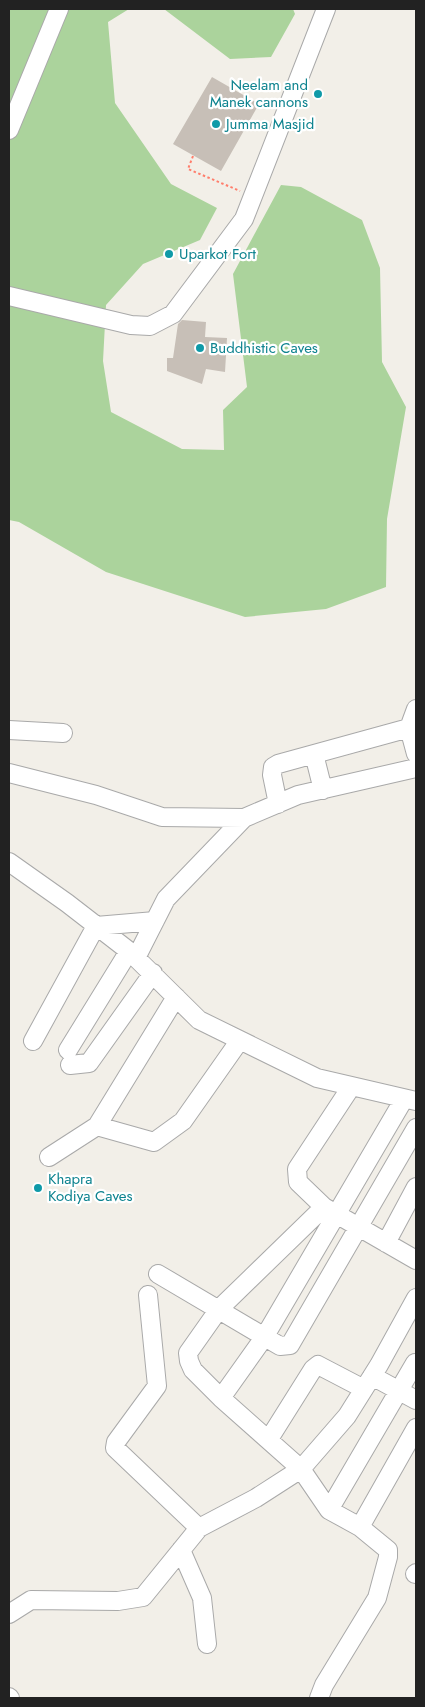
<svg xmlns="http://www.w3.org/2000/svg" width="425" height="1707" viewBox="0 0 425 1707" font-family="Jost,sans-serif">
<rect width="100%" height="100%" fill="#f2efe8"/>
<path fill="#abd39c" d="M 9,9 L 129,9 L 108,22 L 115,103 L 171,184 L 217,208 L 200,240 L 143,264 L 106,305 L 103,361 L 111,412 L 182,449 L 224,450 L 223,410 L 247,387 L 233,274 L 281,185 L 301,187 L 362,220 L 380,268 L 382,362 L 406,407 L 387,519 L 386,587 L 326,609 L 245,617 L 106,572 L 19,522 L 9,520 Z
M 164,9 L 293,9 L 295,14 L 271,57 L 230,59 Z"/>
<path fill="#c7bfb7" d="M 212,77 L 259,104 L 221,171 L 173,144 Z
M 182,320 L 206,322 L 205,337 L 227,338 L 225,372 L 206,369 L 202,384 L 167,371 L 167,358 L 173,358 L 178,324 Z"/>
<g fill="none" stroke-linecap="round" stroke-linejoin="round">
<defs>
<path id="minor" d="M 9,130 L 59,9
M 9,296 L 131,325 L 150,326 L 173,314 L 244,219 L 326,9
M 416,709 L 409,728 L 416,754
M 9,730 L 63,733
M 314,754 L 323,790
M 9,773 L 96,795 L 162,817 L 244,818
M 278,804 L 272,775 L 273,767 L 278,764 L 409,728
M 9,862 L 67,903 L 129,951 L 199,1020 L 317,1078 L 416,1101
M 136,958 L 166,899 L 244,818 L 298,795 L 416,768
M 33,1041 L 96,926 L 155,921
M 68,1050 L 129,951
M 70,1065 L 89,1063 L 153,973
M 351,1087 L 297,1169 L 298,1182 L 324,1207 L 416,1260
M 97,1126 L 176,997
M 49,1157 L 97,1126 L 154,1142 L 183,1121 L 240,1040
M 386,1243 L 416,1187
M 158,1274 L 280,1346 L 290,1345 L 416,1128
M 148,1295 L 157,1386 L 116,1442 L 115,1448 L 199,1528
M 372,1376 L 416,1400
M 221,1398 L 265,1336 L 404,1099
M 269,1439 L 313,1369 L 318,1365 L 364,1389
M 329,1510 L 415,1363
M 360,1527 L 416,1428
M 181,1550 L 202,1598 L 207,1644
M 415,1574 L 416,1573
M 9,1614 L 31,1600 L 118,1601 L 143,1597 L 199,1528 L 256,1498 L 301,1469 L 347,1416 L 379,1365 L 416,1298
M 9,1697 L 10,1698
M 319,1698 L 324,1685 L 377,1598 L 388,1557 L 388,1550 L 360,1527 L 329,1510 L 301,1469 L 221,1398 L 193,1370 L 189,1361 L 188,1353 L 219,1309 L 324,1207"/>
</defs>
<use href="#minor" stroke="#a9a9a9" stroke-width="20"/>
<path stroke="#ff7e6c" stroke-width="2" stroke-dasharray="2.5 2.5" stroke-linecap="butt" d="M 193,156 L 188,169 L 240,191"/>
<use href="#minor" stroke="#fff" stroke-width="18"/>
</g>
<g fill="#0f9aa8" stroke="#fff" stroke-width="2">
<circle cx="318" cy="94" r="5"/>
<circle cx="216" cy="124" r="5"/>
<circle cx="169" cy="254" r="5"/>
<circle cx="200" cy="348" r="5"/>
<circle cx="38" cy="1188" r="5"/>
</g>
<g text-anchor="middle" stroke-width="4.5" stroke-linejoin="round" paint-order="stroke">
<g font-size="15" fill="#0d838f" stroke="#fff" text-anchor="start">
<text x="308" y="90" text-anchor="end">Neelam and<tspan x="308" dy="17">Manek cannons</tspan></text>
<text x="226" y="129">Jumma Masjid</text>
<text x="179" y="259">Uparkot Fort</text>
<text x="210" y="353">Buddhistic Caves</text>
<text x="48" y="1184">Khapra<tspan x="48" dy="17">Kodiya Caves</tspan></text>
</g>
</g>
<rect width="425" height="1707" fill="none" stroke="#222222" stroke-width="20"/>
</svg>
